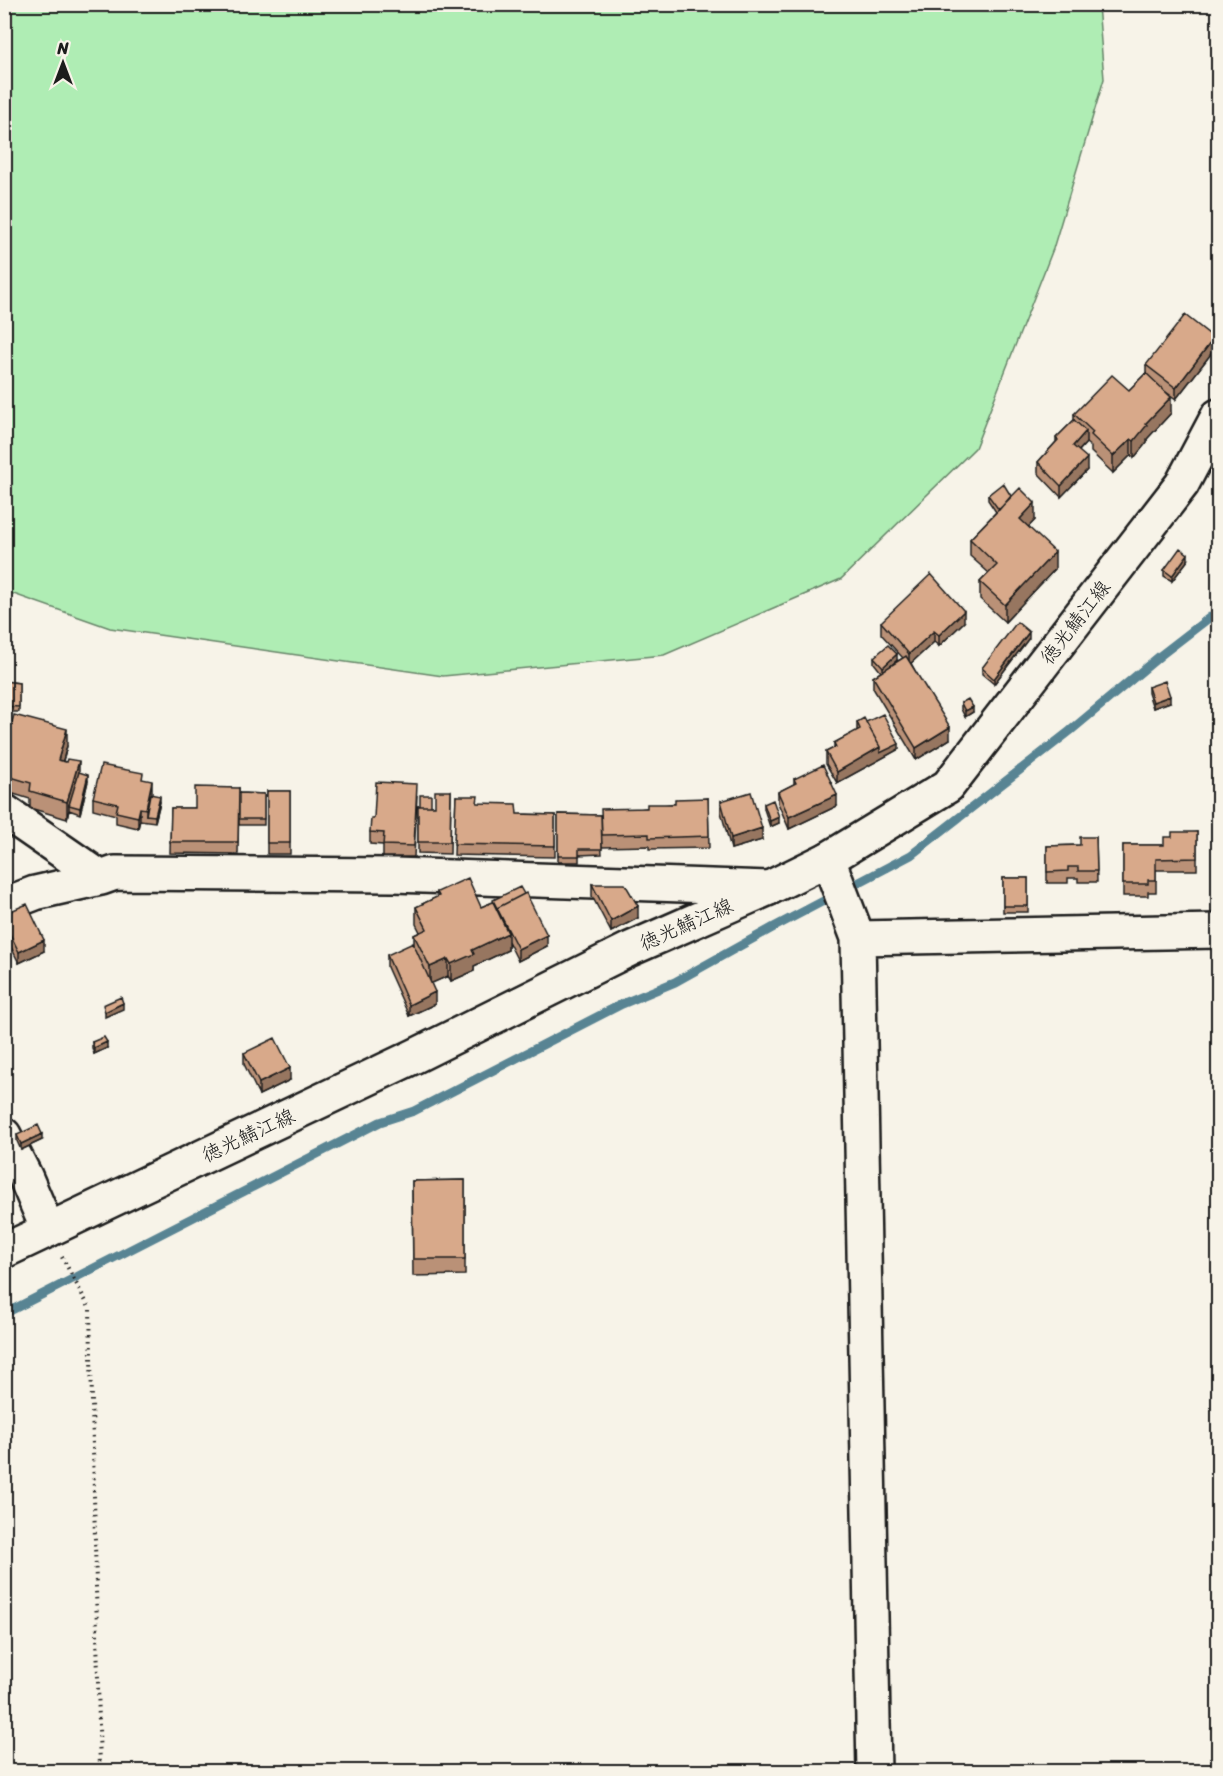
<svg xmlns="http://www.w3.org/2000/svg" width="1223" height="1776" viewBox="0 0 1223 1776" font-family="Sriracha,'Klee One',sans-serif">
<rect width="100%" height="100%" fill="#f7f3e8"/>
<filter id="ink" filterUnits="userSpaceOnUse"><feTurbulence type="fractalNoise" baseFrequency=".0167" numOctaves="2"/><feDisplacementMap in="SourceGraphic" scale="12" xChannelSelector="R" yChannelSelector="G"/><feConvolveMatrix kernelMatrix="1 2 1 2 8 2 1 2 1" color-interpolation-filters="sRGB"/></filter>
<g filter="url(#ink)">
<path fill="#afedb4" stroke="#668468" stroke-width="1.5" d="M 5,4 L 1098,5 L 1104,79 L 1053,249 L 975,448 L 841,579 L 664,655 L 443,676 L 110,628 L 5,591 Z"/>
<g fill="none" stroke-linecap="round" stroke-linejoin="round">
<path stroke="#598493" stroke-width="9" d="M 4,1314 L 380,1122 L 414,1111 L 622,1004 L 675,982 L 774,927 L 911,855 L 1070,731 L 1161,655 L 1218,611"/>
<defs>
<path id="street" d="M 4,811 L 101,878
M 828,859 L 858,938 L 874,1772
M 4,905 L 35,893 L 101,878 L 115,873 L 394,875 L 769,888
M 858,938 L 1218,931
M 4,1135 L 25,1176 L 48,1230"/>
<path id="secondary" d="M 4,1251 L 415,1056 L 630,949 L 769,888 L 828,859 L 948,786 L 1182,484 L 1218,416"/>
</defs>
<use href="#street" stroke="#1c1c1c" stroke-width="38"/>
<use href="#secondary" stroke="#1c1c1c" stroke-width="38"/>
<path stroke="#1c1c1c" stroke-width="4" stroke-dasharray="1.5 4.5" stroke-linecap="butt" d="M 62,1257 L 90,1309 L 100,1772"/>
<use href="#street" stroke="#f7f3e8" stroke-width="33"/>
<use href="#secondary" stroke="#f7f3e8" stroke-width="33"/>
</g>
<path fill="#ba9177" stroke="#1c1c1c" stroke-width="1.5" d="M 1214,350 L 1176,399 L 1167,393 L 1171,413 L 1147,439 L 1147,442 L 1134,458 L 1131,455 L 1113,473 L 1091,452 L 1091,447 L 1086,443 L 1079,451 L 1087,470 L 1061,497 L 1038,473 L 1038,462 L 1056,442 L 1056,438 L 1074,420 L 1074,414 L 1129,390 L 1146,373 L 1146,365 Z
M 988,495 L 1011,496 L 1035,520 L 1028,527 L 1055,569 L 1005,622 L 980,599 L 980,582 L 989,573 L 970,556 L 970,539 L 996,512 L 988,500 Z
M 1188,560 L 1172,581 L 1164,576 L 1164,570 Z
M 881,622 L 964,622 L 939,646 L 934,642 L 911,663 L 950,739 L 916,760 L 873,688 L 873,677 L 881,672 L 874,663 L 874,657 L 897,660 L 892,665 L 903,658 L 881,634 Z
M 1029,638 L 994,684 L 982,674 L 982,668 Z
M 4,681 L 19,683 L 19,712 L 4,712 Z
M 1148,687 L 1170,702 L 1153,708 L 1148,693 Z
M 961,703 L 973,712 L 965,717 L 961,709 Z
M 857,722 L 866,722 L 899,749 L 837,783 L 826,764 L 826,752 L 834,748 L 834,743 L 857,731 Z
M 67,746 L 63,761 L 79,772 L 88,781 L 80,814 L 69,810 L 67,819 L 30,808 L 30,799 L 4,791 L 4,748 Z
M 794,779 L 837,806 L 789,829 L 778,803 L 778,792 L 794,784 Z
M 143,780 L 152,794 L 160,802 L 155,822 L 140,820 L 138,828 L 116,823 L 116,815 L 93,809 L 93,798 Z
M 239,788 L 238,854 L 170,853 L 171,808 L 195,808 Z
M 267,791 L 290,791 L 290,854 L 267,854 Z
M 451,791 L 450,854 L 418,853 L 418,806 L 435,806 Z
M 239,793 L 264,794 L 264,825 L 239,825 Z
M 417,796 L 414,857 L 383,857 L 383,845 L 370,844 L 370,832 L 374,818 Z
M 456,796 L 478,803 L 517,814 L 555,815 L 555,857 L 454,855 Z
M 708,798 L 709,848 L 649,849 L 649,846 L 602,847 L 601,838 L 602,854 L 579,855 L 579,862 L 558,862 L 558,814 L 601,815 Z
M 721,801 L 762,840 L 731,849 L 721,812 Z
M 764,804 L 779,823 L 770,827 L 764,809 Z
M 1197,832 L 1197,870 L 1156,870 L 1156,892 L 1148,892 L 1148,896 L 1123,896 L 1123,845 L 1164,845 L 1172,837 Z
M 1096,837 L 1097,882 L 1078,882 L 1078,878 L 1068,878 L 1068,883 L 1047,883 L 1047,846 L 1080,845 Z
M 1003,878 L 1028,878 L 1028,912 L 1003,912 Z
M 592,884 L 638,918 L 611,932 L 592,896 Z
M 437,892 L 481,907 L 493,902 L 547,946 L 518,961 L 508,941 L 508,950 L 474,966 L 474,971 L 451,981 L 448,976 L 431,983 L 435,1004 L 409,1016 L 387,967 L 387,955 L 414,947 L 414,935 L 420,932 L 416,924 L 416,907 L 437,897 Z
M 4,914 L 44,951 L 19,963 L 4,933 Z
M 92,1042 L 107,1048 L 94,1054 L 92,1048 Z
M 244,1053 L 290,1080 L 259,1095 L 244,1064 Z
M 17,1135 L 42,1140 L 21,1150 L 17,1141 Z
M 465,1180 L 465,1275 L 413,1276 L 412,1181 Z"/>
<path fill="#977661" stroke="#1c1c1c" stroke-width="1.5" d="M 1214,338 L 1214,350 L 1176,399 L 1176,388 Z
M 1171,397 L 1171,413 L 1147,439 L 1147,442 L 1134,458 L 1134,441 L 1145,424 Z
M 1086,431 L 1086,443 L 1073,457 L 1073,446 Z
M 1131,439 L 1131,455 L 1113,473 L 1113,456 Z
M 1087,458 L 1087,470 L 1061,497 L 1061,486 Z
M 1035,503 L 1035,520 L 1020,536 L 1020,519 Z
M 1055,552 L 1055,569 L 1005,622 L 1005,605 Z
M 1188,554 L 1188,560 L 1172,581 L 1172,576 Z
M 964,611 L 964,622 L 939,646 L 939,635 Z
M 934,631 L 934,642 L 909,665 L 909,654 Z
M 1029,632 L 1029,638 L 994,684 L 994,679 Z
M 897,654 L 897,660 L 883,673 L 883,667 Z
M 1170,696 L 1170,702 L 1153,708 L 1153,702 Z
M 973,707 L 973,712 L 965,717 L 965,711 Z
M 950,727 L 950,739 L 916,760 L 916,748 Z
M 67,729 L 67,746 L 58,777 L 58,760 Z
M 899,744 L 899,749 L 837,783 L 837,772 L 880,747 Z
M 79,761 L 79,778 L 69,805 L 69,810 L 67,819 L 67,802 Z
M 88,775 L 88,781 L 80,814 L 80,808 Z
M 152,781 L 152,793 L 147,815 L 146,815 L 146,809 Z
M 837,795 L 837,806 L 789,829 L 789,817 Z
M 160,796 L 160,802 L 155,822 L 155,816 Z
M 140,808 L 140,820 L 138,828 L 138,817 Z
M 6,817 L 6,829 L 4,834 L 4,822 Z
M 779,817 L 779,823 L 770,827 L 770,821 Z
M 762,828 L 762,840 L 731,849 L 731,838 Z
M 638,906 L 638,918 L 611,932 L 611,921 Z
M 508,933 L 508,950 L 474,966 L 474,971 L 451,981 L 451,964 L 472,950 Z
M 547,935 L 547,946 L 518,961 L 518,949 Z
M 44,940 L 44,951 L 19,963 L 19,952 Z
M 448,959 L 448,976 L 430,984 L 430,967 Z
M 435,992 L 435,1004 L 409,1016 L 409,1005 Z
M 123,1003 L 123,1009 L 105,1017 L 105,1012 Z
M 107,1042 L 107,1048 L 94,1054 L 94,1048 Z
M 290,1068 L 290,1080 L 259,1095 L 259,1083 Z
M 42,1134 L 42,1140 L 21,1150 L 21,1144 Z"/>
<path fill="#d8a98a" stroke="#1c1c1c" stroke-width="1.5" d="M 1185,315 L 1214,338 L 1176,388 L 1146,365 Z
M 1146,373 L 1171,397 L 1145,424 L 1147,425 L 1134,441 L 1131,439 L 1113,456 L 1091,435 L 1093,432 L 1074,414 L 1112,375 L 1129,390 Z
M 1074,420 L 1086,431 L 1073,446 L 1087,458 L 1061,486 L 1038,462 L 1058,440 L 1056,438 Z
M 1003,483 L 1011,496 L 999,510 L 988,495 Z
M 1020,488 L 1035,503 L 1020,519 L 1055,552 L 1005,605 L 980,582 L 997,565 L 970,539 Z
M 1180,548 L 1188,554 L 1172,576 L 1164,570 Z
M 931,574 L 964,611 L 939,635 L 934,631 L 909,654 L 881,622 Z
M 1017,622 L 1029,632 L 994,679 L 982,668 Z
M 888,645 L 897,654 L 883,667 L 874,657 Z
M 906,656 L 950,727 L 916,748 L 873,677 Z
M 4,681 L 19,683 L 19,707 L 4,706 Z
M 1165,681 L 1170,696 L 1153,702 L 1148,687 Z
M 968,699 L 973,707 L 965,711 L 961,703 Z
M 883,714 L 899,744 L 880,753 L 880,747 L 866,722 Z
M 14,715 L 67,729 L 58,760 L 66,762 L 67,759 L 79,761 L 67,802 L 30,791 L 31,783 L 4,775 L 4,748 Z
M 864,718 L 880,747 L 837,772 L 826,752 L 836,747 L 834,743 L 860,729 L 857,722 Z
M 101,765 L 143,773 L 142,779 L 152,781 L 146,809 L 140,808 L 138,817 L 116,812 L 118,804 L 93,798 Z
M 823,765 L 837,795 L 789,817 L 778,792 L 796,783 L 794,779 Z
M 79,772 L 88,775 L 80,808 L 69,805 Z
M 376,782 L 417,784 L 414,846 L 383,845 L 384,833 L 370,832 L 371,818 L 374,818 Z
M 195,787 L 239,788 L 238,842 L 170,842 L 171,808 L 195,808 Z
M 267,791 L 290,791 L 290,843 L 267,843 Z
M 435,791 L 451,791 L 450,842 L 418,842 L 418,806 L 435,806 Z
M 751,792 L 762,828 L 731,838 L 721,801 Z
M 239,793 L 264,794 L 264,819 L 239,819 Z
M 150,794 L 160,796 L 155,816 L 146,815 Z
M 420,795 L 431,795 L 431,806 L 420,806 Z
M 456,796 L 478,796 L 477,803 L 516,804 L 517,814 L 555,815 L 555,846 L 454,844 Z
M 708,798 L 709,836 L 649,838 L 649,834 L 602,835 L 601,809 L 647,808 L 647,804 L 675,804 L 675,799 Z
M 773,800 L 779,817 L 770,821 L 764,804 Z
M 558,814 L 601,815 L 602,849 L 579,849 L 579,856 L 558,856 Z
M 1172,832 L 1197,832 L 1197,858 L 1156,859 L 1156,880 L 1148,880 L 1148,884 L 1123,884 L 1123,845 L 1164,845 L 1164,837 L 1172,837 Z
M 1080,837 L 1096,837 L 1097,871 L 1078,871 L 1078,867 L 1068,867 L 1068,871 L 1047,872 L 1047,846 L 1080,845 Z
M 468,878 L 481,907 L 493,902 L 508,933 L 472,950 L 474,954 L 451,964 L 448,959 L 430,967 L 414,935 L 427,929 L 416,907 L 439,896 L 437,892 Z
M 1003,878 L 1028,878 L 1028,906 L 1003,906 Z
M 592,884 L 625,884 L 638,906 L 611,921 Z
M 520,887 L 524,894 L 497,908 L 493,900 Z
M 526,893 L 547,935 L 518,949 L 497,908 Z
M 27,904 L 44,940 L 19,952 L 4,922 L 4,914 Z
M 413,943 L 435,992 L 409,1005 L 387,955 Z
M 121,997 L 123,1003 L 105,1012 L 103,1005 Z
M 104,1037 L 107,1042 L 94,1048 L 92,1042 Z
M 275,1038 L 290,1068 L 259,1083 L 244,1053 Z
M 38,1125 L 42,1134 L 21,1144 L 17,1135 Z
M 465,1180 L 465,1259 L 413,1259 L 412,1181 Z"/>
</g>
<g text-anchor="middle" stroke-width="4.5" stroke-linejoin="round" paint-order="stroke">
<g font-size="20" fill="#1c1c1c" stroke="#f7f3e8">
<text transform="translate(1075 622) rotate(-52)" y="7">徳光鯖江線</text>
<text transform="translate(686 924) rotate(-24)" y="7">徳光鯖江線</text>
<text transform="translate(248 1135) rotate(-25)" y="7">徳光鯖江線</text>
</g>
</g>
<rect width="1223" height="1776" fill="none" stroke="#f7f3e8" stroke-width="24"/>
<rect x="12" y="12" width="1199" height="1752" fill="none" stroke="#1c1c1c" stroke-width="2" filter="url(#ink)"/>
<g transform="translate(63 63)" stroke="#f7f3e8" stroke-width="4.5" paint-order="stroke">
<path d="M0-4.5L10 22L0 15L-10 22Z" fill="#1c1c1c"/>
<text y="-9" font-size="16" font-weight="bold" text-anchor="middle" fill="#1c1c1c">N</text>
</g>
</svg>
